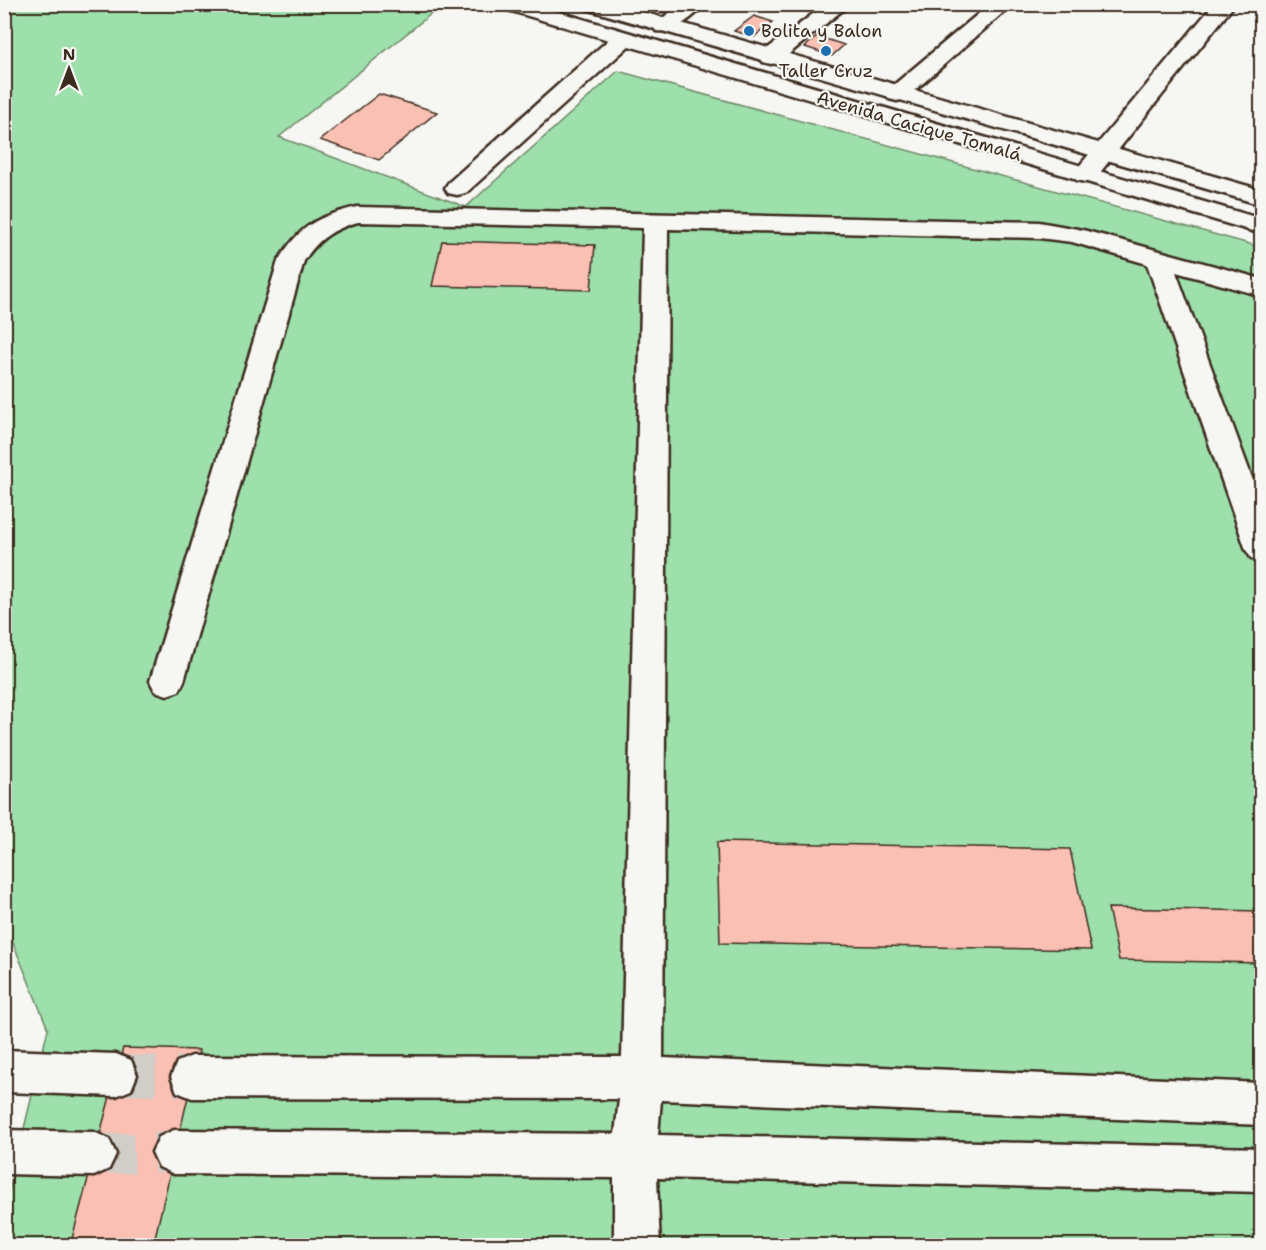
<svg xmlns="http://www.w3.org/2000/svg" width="1266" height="1250" viewBox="0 0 1266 1250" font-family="'Shantell Sans',sans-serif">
<rect width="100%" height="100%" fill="#f6f6f2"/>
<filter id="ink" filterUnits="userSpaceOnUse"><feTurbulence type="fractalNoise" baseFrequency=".0167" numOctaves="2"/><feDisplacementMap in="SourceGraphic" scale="12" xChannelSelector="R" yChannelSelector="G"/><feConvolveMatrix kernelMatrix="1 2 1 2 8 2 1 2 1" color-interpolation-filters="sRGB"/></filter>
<g filter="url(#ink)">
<path fill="#9de0ac" stroke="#6c8565" stroke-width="1.5" d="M 404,4 L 432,13 L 279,137 L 466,207 L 618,71 L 1261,247 L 1261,1245 L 5,1245 L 5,1207 L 48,1029 L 5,923 L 5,5 Z"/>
<path fill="#fac0b3" stroke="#3b2a1e" stroke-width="1.5" d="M 644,4 L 674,4 L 663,13 L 643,6 Z
M 754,16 L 773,22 L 754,37 L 734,31 Z
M 817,36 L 844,45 L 832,56 L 805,47 Z
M 379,94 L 437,112 L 379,160 L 320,140 Z
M 442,241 L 595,245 L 591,290 L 432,286 Z
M 717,842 L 1070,849 L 1091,950 L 720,943 Z
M 1108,908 L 1262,911 L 1262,963 L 1119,960 Z
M 123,1048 L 199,1050 L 153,1246 L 70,1246 Z"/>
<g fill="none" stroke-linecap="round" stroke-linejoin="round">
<path stroke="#d1cdc8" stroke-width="40" stroke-dasharray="40 20" stroke-linecap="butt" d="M 116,1075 L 192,1077
M 94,1154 L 174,1152"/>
<defs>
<path id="minor" d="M 680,4 L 704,4 C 695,17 672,34 656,31 L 653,26 Z
M 826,4 L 850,4 L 779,62 L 771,64 L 763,62 L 760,57 L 763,52 Z
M 990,4 L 1013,4 L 905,99 L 897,101 L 889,99 L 886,94 L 889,89 Z
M 1214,4 L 1235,4 L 1094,180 L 1085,182 L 1076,180 L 1073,175 L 1076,170 Z
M 623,33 L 631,34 L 634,39 L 631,44 L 466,193 L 457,195 L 448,193 L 445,188 L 448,183 L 615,34 Z
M 357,207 L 1039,222 L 1083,230 L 1262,279 L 1262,296 L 1176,272 L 1262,505 L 1262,562 L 1251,558 L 1246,550 L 1147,264 L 1072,242 L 1039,238 L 668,229 L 663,1058 L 1262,1083 L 1262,1125 L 661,1100 L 658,1135 L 1262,1148 L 1262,1192 L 657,1178 L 660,1246 L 614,1246 L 614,1178 L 174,1174 L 159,1167 L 152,1152 L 159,1137 L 174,1130 L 615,1134 L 619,1099 L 192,1098 L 177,1092 L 171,1077 L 177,1062 L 192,1056 L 622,1057 L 643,228 L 358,222 C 333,229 318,239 304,261 L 184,681 L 179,691 L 167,695 L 155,691 L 150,681 L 278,261 C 301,225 316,217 357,207 Z
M 4,1050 L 116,1054 L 131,1060 L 137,1075 L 131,1090 L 116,1096 L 4,1092 Z
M 4,1130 L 94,1132 L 109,1139 L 116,1154 L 109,1169 L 94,1176 L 4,1174 Z"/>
<path id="major" d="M 498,4 L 532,4 L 1262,219 L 1262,234 L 501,8 Z
M 580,4 L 615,4 L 1262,190 L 1262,205 L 583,8 Z"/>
</defs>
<use href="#minor" stroke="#3b2a1e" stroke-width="5"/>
<use href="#major" stroke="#3b2a1e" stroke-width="5"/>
<use href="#minor" fill="#f6f6f2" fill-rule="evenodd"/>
<use href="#major" fill="#f6f6f2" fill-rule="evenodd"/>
</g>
</g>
<g fill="#1f6fb2" stroke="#f6f6f2" stroke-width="2">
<circle cx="749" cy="31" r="6"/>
<circle cx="826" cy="51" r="6"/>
</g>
<g text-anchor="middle" stroke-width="4.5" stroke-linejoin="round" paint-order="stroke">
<g font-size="18" fill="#3b2a1e" stroke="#f6f6f2" text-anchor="start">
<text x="761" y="37">Bolita y Balon</text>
<text x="826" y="77" text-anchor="middle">Taller Cruz</text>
</g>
<g font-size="18" fill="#3b2a1e" stroke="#f6f6f2">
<text transform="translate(919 126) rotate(16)" y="6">Avenida Cacique Tomalá</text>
</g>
</g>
<rect width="1266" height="1250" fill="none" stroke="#f6f6f2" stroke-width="24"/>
<rect x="12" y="12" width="1242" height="1226" fill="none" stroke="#3b2a1e" stroke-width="2" filter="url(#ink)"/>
<g transform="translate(69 69)" stroke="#f6f6f2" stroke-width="4.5" paint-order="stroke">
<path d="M0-4.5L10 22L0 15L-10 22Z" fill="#3b2a1e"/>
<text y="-9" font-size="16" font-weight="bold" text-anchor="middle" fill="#3b2a1e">N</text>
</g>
</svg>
